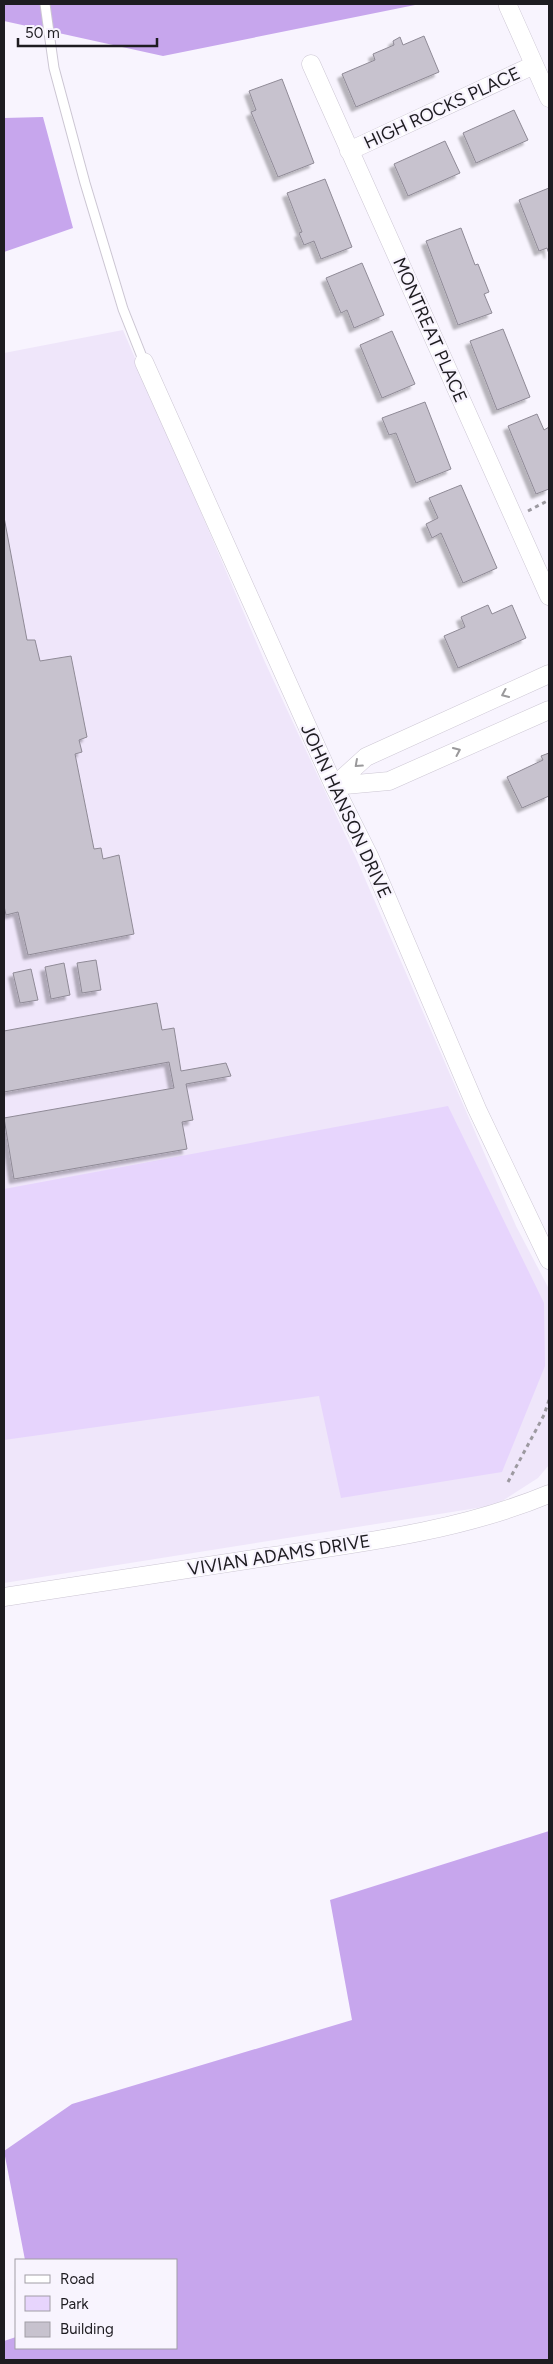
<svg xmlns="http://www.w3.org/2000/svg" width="553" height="2364" viewBox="0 0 553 2364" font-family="Figtree,sans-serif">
<defs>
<filter id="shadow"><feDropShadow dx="-4.5" dy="4.5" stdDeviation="1" flood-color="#0004"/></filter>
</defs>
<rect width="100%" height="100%" fill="#f8f4fe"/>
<path fill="#efe6fa" d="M 123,330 L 264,660 L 356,858 L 516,1226 L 549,1289 L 549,1465 L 538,1478 L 496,1505 L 4,1583 L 4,353 Z"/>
<path fill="#e7d5fd" d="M 448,1106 L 544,1303 L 545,1366 L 502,1472 L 341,1498 L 319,1396 L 4,1440 L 4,1189 Z"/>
<path fill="#c7a6ed" d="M 4,4 L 420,4 L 163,56 L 4,21 Z
M 43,117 L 73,228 L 4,252 L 4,118 Z
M 549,1831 L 549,2360 L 4,2360 L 4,2341 L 16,2337 L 16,2348 L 176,2348 L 176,2260 L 25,2260 L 4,2151 L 72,2104 L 352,2020 L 330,1900 Z"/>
<path fill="#c7c2ce" stroke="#8f8a96" filter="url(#shadow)" d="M 424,36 L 439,72 L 356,107 L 342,74 L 375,60 L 373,54 L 394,45 L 393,41 L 400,37 L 403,45 Z
M 282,79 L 314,163 L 278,177 L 251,112 L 256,110 L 249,91 Z
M 514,110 L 528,140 L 476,163 L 463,133 Z
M 445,141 L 460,173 L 408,196 L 394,164 Z
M 325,179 L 352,247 L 321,259 L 314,241 L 304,245 L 299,233 L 302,232 L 287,193 Z
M 549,188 L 549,254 L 547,248 L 539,251 L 519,200 Z
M 461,228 L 475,265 L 478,264 L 489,292 L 484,294 L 492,313 L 458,325 L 426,241 Z
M 362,263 L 384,315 L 354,328 L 347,310 L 341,313 L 326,278 Z
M 503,329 L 530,397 L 497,410 L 470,341 Z
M 392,331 L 415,384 L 382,398 L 360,345 Z
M 425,402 L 451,469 L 416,483 L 396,433 L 389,435 L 382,418 Z
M 537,414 L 544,430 L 549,427 L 549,489 L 536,494 L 508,426 Z
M 461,485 L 497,568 L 463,583 L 441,533 L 432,538 L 426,524 L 438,518 L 429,498 Z
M 4,517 L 27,640 L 35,640 L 40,661 L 71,656 L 87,737 L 79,740 L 82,752 L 75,754 L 94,849 L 101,848 L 103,859 L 119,855 L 134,934 L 28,955 L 18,912 L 6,915 L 4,906 Z
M 488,605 L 492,614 L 512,605 L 526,638 L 458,668 L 444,636 L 465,627 L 461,617 Z
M 549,753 L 549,796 L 522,808 L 507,777 L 543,760 L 541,756 Z
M 96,960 L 101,990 L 82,993 L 77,963 Z
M 64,963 L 70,995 L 51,999 L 45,967 Z
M 31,969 L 38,1000 L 20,1003 L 13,973 Z
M 157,1003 L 162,1030 L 174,1028 L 181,1071 L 226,1063 L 231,1076 L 186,1084 L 193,1120 L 182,1122 L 187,1149 L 14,1179 L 4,1118 L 174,1088 L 169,1062 L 4,1092 L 4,1031 Z"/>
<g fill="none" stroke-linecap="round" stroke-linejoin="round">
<defs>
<path id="lane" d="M 45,4 L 54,68 L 85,183 L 123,309 L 144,362"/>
<path id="street" d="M 508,6 L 549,98
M 311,64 L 549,596
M 349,151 L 534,65
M 144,362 L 334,786 L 370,858 L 477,1109 L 549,1260
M 549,674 L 366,757 L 334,786 L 389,781 L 549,710
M 4,1597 C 91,1584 178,1570 266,1557 C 361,1543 460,1531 549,1494"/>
</defs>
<use href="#lane" stroke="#ccc6d3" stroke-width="11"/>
<use href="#street" stroke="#ccc6d3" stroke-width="19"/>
<path stroke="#9c99a0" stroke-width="3" stroke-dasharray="4 4" stroke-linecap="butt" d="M 528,511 L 549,500
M 508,1482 L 544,1415 L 549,1400"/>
<use href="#lane" stroke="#fff" stroke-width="9"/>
<use href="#street" stroke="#fff" stroke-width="18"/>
</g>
<defs><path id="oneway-chevron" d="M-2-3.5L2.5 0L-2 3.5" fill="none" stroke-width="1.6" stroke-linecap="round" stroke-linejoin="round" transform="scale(1.25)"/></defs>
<g stroke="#9a999b">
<use href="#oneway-chevron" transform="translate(505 694) rotate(156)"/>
<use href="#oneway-chevron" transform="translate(457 751) rotate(-24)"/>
<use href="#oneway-chevron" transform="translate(358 764) rotate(138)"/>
</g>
<g text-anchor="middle" stroke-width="4.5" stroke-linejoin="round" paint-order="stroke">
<g font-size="18" fill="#1e1c21" stroke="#f8f4fe">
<text transform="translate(442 108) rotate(-25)" y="6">HIGH ROCKS PLACE</text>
<text transform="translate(430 330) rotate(66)" y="6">MONTREAT PLACE</text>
<text transform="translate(346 811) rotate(65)" y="6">JOHN HANSON DRIVE</text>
<text transform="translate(279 1555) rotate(-9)" y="6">VIVIAN ADAMS DRIVE</text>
</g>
</g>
<rect width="553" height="2364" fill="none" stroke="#1e1c21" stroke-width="10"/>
<rect x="15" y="2259" width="162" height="90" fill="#f8f4fe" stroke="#a19ea6"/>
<rect x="25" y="2275" width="25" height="8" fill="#ffffff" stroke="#a19ea6"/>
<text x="60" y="2284" font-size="15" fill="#1e1c21">Road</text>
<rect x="25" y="2296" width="25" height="15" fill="#e7d5fd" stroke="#a19ea6"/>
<text x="60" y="2309" font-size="15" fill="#1e1c21">Park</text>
<rect x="25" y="2322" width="25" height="15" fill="#c7c2ce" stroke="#a19ea6"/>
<text x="60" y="2334" font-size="15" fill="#1e1c21">Building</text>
<path d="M18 38v8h139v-8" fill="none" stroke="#1e1c21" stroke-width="2.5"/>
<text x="25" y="38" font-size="15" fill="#1e1c21" stroke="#f8f4fe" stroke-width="4" paint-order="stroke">50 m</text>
</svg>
